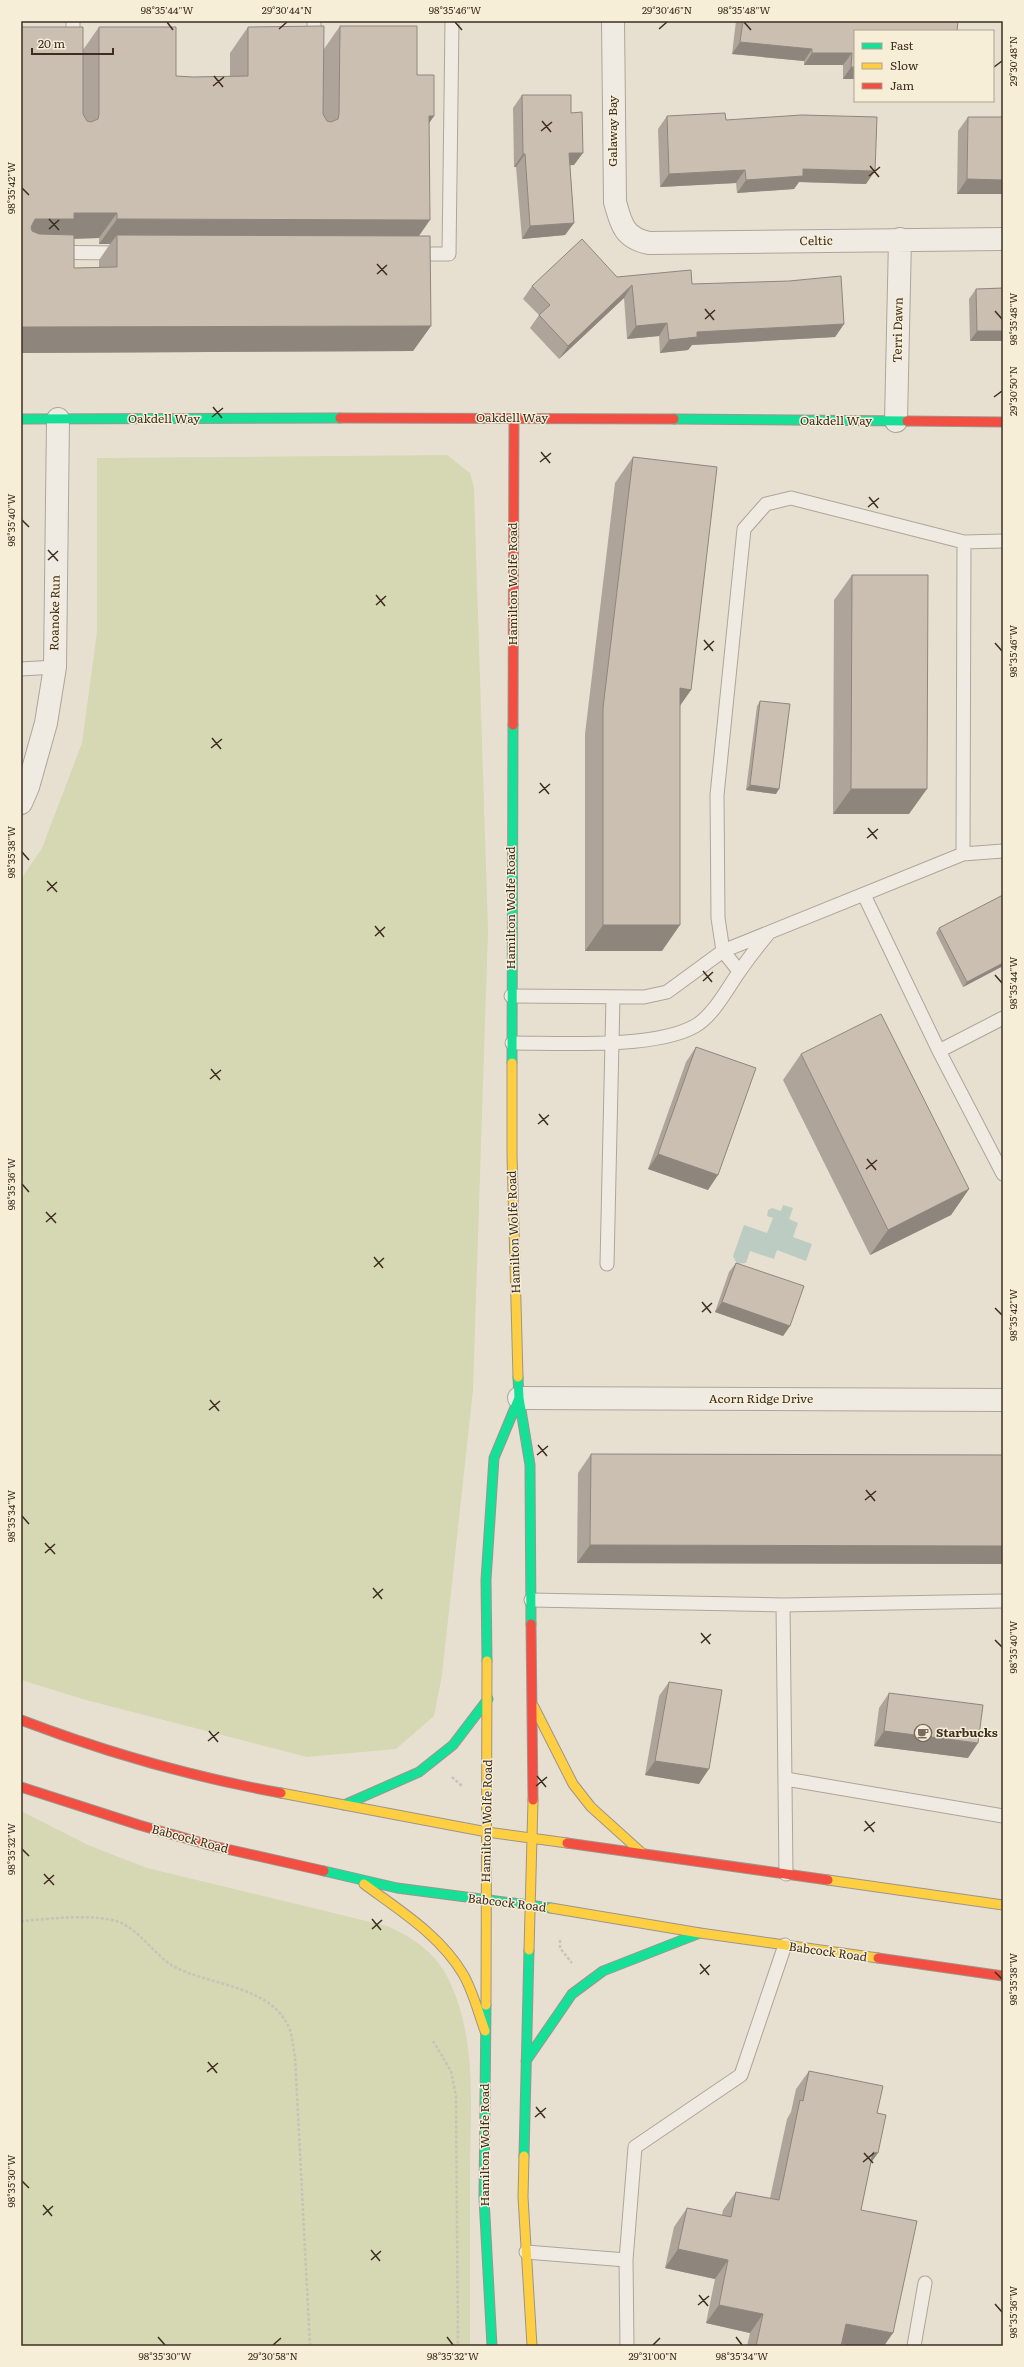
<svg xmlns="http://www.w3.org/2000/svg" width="1024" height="2367" viewBox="0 0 1024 2367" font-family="Literata,serif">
<rect width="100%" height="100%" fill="#e7e0d1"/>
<path fill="#d6d7b3" d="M 447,455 L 470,473 L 474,488 L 488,931 L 473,1390 L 442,1675 L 434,1716 L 396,1749 L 307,1757 L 86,1700 L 21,1680 L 21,879 L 42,848 L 82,743 L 97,632 L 97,458 Z
M 21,1811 L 88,1845 L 147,1868 L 387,1926 C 412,1937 435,1952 448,1978 C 478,2038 470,2109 470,2174 C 470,2231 470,2289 470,2346 L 21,2346 Z"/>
<path fill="#bcccc2" d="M 783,1205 L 793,1208 L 789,1219 L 798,1223 L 793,1237 L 812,1244 L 806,1261 L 777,1250 L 774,1259 L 750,1251 L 746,1263 L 737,1264 L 733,1256 L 744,1225 L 767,1233 L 773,1218 L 767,1216 L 768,1210 L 772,1208 L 781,1211 Z"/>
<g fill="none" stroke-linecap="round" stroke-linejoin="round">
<defs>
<path id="lane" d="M 314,43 L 314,21
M 73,45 L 73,21
M 21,252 L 121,253
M 413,254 L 449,254 L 452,21
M 21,669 L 55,667
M 963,854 L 964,542
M 864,895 L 939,1051 L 1003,1174
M 739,971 L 723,951 L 718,918 L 717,795 L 744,529 L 766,504 L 791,498 L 964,542 L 1003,541
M 511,996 L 644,997 L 667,992 L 723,951 L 963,854 L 1003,851
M 512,1043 C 559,1043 655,1049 695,1026 C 713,1016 727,989 739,972 C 748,959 758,946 768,934
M 939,1051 L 1003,1018
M 607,1264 L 613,997
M 531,1600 L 783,1605 L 1003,1601
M 783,1605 L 786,1874
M 786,1779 L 1003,1816
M 526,2252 L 626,2260 L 635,2147 L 741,2075 L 785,1945
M 626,2260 L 627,2346
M 914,2346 L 925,2283"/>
<path id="street" d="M 613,21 L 615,202 C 621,224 624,238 649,243 L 1003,239
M 896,421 L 900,239
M 21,803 L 28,787 L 46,723 L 55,667 L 58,419
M 519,1398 L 1003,1400"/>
<path id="fast" d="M 21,419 L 340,418
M 674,419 L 907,421
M 512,1063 L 513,725
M 518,1377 L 519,1398 L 530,1465 L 531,1624
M 487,1661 L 486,1580 L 494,1458 L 519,1398
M 344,1805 L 419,1772 L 453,1745 L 488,1699
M 324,1871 L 397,1888 L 551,1908
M 486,2005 L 484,2198 L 492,2346
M 526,2061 L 572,1994 L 603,1971 L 700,1933
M 524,2156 L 529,1950"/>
<path id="slow" d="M 512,1063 L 512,1155 L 518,1377
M 534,1707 L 573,1784 L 591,1807 L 642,1853
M 281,1793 L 487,1832 L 567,1843
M 828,1880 L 1003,1905
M 364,1884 C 399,1910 440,1935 463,1974 C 473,1991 478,2012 485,2031
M 551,1908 L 700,1933 L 878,1958
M 529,1950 L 533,1800
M 486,2005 L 487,1661
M 524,2156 L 523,2197 L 532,2346"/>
<path id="jam" d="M 340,418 L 674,419
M 907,421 L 1003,422
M 513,725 L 514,418
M 531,1624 L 533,1800
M 21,1720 C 105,1752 192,1777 281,1793
M 21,1787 L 139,1825 L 213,1846 L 324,1871
M 567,1843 L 828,1880
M 878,1958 L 1003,1976"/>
</defs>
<use href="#lane" stroke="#ada599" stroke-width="15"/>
<use href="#street" stroke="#ada599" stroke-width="24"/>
<use href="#fast" stroke="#9c958a" stroke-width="11"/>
<use href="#slow" stroke="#9c958a" stroke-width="11"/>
<use href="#jam" stroke="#9c958a" stroke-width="11"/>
<path stroke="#c8c2b9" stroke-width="2.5" stroke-dasharray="3 2" stroke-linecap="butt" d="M 452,1777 L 463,1787
M 21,1921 C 51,1919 83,1914 112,1920 C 137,1925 153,1954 173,1966 C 209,1986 273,1985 290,2030 C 293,2039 293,2049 295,2057 L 310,2346
M 560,1940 L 560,1948 L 572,1963
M 433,2041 L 451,2071 L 456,2096 L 458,2346"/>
<use href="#lane" stroke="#efebe3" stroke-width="13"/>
<use href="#street" stroke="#efebe3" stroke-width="22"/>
<use href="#fast" stroke="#16e098" stroke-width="9"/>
<use href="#slow" stroke="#ffcf43" stroke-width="9"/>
<use href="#jam" stroke="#f24e42" stroke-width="9"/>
</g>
<path fill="#afa499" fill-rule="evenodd" d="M 736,21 L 958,21 L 855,31 L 855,79 L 843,79 L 843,65 L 804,65 L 804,61 L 732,54 Z
M 340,26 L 417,75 L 434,116 L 429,123 L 419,236 L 431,326 L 413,351 L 21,353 L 83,50 L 99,27 L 176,76 L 193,77 L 230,76 L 230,53 L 248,27 L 324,49 ZM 99,238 L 99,244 L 110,244 L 99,260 L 99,267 L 74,268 L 74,239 Z
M 522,95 L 571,113 L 574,165 L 570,165 L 574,223 L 565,235 L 522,239 L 516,167 L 514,167 L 513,108 Z
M 667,116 L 726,120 L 866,184 L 799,182 L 794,189 L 737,193 L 736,183 L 660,187 L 658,129 Z
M 968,117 L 1003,117 L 1003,194 L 957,194 L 958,131 Z
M 617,277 L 692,284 L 844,324 L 835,337 L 692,345 L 688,350 L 660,353 L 659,336 L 627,339 L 624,298 L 559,359 L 530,328 L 539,315 L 523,299 L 532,286 Z
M 1003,288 L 1003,341 L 970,341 L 969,299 L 976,289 Z
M 633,457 L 691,690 L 680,706 L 662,951 L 585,951 L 585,734 L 615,483 Z
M 852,575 L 909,814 L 833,814 L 834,600 Z
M 760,701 L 776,794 L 746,790 L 757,706 Z
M 939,928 L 1003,966 L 963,987 L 936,933 Z
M 696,1047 L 708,1190 L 648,1169 L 686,1062 Z
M 801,1054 L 969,1189 L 951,1215 L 870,1255 L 783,1080 Z
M 736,1263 L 790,1326 L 783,1336 L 715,1312 L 729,1272 Z
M 591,1454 L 1003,1455 L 1003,1564 L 577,1563 L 578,1473 Z
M 669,1682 L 699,1784 L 645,1775 L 659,1696 Z
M 889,1693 L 968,1758 L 874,1746 L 879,1708 Z
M 809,2071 L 877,2113 L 871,2163 L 861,2210 L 841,2346 L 747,2346 L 750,2333 L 706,2323 L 715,2279 L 665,2268 L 674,2227 L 687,2208 L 722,2215 L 723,2210 L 736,2192 L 770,2198 L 787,2119 L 791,2112 L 796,2089 Z"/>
<path fill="#8e867d" d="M 740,42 L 812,49 L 804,61 L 732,54 Z
M 812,53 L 852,53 L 843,65 L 804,65 Z
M 851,67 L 855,67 L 855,79 L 843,79 Z
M 429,116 L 434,116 L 416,142 Z
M 569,153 L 583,153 L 574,165 L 560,166 Z
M 523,154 L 525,154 L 516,167 L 514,167 Z
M 803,169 L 875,171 L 866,184 L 799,182 L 794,189 L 737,193 L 746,180 Z
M 745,170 L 736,183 L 660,187 L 669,174 Z
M 967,179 L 1003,180 L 1003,194 L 957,194 Z
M 74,213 L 117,213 L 99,238 L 60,239 L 21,245 L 35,219 Z
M 117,219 L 430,220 L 412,246 L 117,235 L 110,244 L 99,244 Z
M 574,223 L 565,235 L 522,239 L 530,226 Z
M 632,285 L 624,298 L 559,359 L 568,346 Z
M 667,323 L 659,336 L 627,339 L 636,326 Z
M 844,324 L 835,337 L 692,345 L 688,350 L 660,353 L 669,340 L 697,332 Z
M 431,326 L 413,351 L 21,353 L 21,327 Z
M 977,331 L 1003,331 L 1003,341 L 970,341 Z
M 680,688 L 691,690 L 673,715 Z
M 750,785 L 779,789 L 776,794 L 746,790 Z
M 851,789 L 927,789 L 909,814 L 833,814 Z
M 603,925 L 680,925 L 662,951 L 585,951 Z
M 1003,963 L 1003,966 L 963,987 L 967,982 Z
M 658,1154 L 718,1175 L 708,1190 L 648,1169 Z
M 969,1189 L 951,1215 L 870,1255 L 888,1230 Z
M 722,1302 L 790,1326 L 783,1336 L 715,1312 Z
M 590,1545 L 1003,1546 L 1003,1564 L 577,1563 Z
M 884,1731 L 978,1743 L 968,1758 L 874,1746 Z
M 655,1761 L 709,1769 L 699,1784 L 645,1775 Z
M 873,2152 L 878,2153 L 865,2171 Z
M 678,2249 L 728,2260 L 715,2279 L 665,2268 Z
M 719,2305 L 763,2314 L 750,2333 L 706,2323 Z
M 846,2324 L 893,2333 L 884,2346 L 850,2346 L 833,2342 Z"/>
<path fill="#cbbfb2" stroke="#8e867d" d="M 743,21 L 958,21 L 957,31 L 855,31 L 855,67 L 851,67 L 852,53 L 812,53 L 812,49 L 740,42 Z
M 324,26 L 323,114 L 327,121 L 331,122 L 338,119 L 339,114 L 340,26 L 417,26 L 417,75 L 434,75 L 434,116 L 429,116 L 430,220 L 117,219 L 117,213 L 74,213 L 74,219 L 35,219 L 31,227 L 32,231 L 39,234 L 74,235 L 74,268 L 117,267 L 117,235 L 430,236 L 431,326 L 21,327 L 21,27 L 83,27 L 83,114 L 87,121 L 91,122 L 98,119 L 99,114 L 99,27 L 176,27 L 176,76 L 193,77 L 248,76 L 248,27 Z
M 522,95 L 571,95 L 571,113 L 582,112 L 583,153 L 569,153 L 574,223 L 530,226 L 525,154 L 523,154 Z
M 725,113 L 726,120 L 802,115 L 877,117 L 875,171 L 803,169 L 803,176 L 746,180 L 745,170 L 669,174 L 667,116 Z
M 968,117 L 1003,117 L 1003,180 L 967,179 Z
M 582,239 L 617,277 L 691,270 L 692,284 L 789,281 L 841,276 L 844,324 L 697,332 L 697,337 L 669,340 L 667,323 L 636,326 L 632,285 L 568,346 L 539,315 L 550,305 L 532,286 Z
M 1003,288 L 1003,331 L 977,331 L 976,289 Z
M 633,457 L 717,467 L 691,690 L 680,688 L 680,925 L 603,925 L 603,708 Z
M 852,575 L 928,575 L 927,789 L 851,789 Z
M 760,701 L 790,704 L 779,789 L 750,785 Z
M 1003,895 L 1003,963 L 967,982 L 939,928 Z
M 881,1014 L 969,1189 L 888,1230 L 801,1054 Z
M 696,1047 L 756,1068 L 718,1175 L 658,1154 Z
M 736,1263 L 804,1286 L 790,1326 L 722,1302 Z
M 591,1454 L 1003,1455 L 1003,1546 L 590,1545 Z
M 669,1682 L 722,1690 L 709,1769 L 655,1761 Z
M 889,1693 L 983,1705 L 978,1743 L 884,1731 Z
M 809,2071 L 883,2086 L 877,2113 L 886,2115 L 878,2153 L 873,2152 L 861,2210 L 917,2221 L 893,2333 L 846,2324 L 841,2346 L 756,2346 L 763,2314 L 719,2305 L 728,2260 L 678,2249 L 687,2208 L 731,2217 L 736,2192 L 779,2200 L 800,2100 L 803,2101 Z"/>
<path fill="none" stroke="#3d2e20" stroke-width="1.5" d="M 167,22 L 173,30M 455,22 L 462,30M 744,22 L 751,30M 279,29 L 287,22M 659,29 L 667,22M 994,67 L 1002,61M 214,76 L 223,87M 213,86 L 224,77M 542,121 L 551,132M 541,131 L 552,122M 870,166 L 879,177M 869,176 L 880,167M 22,188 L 29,195M 49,219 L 59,230M 49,229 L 59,220M 377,264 L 387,275M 377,274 L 387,265M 705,309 L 714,320M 995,311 L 1002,319M 705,319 L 715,310M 994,397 L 1002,391M 213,407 L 222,418M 212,417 L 223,408M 541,452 L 550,463M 540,462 L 551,453M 869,497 L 878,508M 868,507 L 879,498M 22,520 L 29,527M 48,550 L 58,561M 48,560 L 58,551M 376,595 L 385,606M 376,605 L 386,596M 704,640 L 713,651M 995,643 L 1002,651M 704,650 L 714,641M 212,738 L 221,749M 211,748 L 222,739M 540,783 L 549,794M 539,793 L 550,784M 868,828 L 877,839M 867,838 L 878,829M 22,852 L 29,860M 47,881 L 57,892M 47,891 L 57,882M 375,926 L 384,937M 375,936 L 385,927M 703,971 L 712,982M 995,975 L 1002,983M 703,981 L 713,972M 211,1069 L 220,1080M 210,1079 L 221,1070M 539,1114 L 548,1125M 538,1124 L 549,1115M 867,1159 L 876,1170M 866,1169 L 877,1160M 22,1184 L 29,1192M 46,1212 L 56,1223M 46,1222 L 56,1213M 374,1257 L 383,1268M 374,1267 L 384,1258M 702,1302 L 711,1313M 995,1308 L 1002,1315M 702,1312 L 712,1303M 210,1400 L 219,1411M 209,1410 L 220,1401M 538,1445 L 547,1456M 537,1455 L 548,1446M 866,1490 L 875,1501M 865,1500 L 876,1491M 22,1516 L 29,1524M 45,1543 L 55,1554M 45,1553 L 55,1544M 373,1588 L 382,1599M 373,1598 L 383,1589M 701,1633 L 710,1644M 995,1640 L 1002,1647M 701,1643 L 711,1634M 209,1731 L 218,1742M 208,1741 L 219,1732M 537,1776 L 546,1787M 536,1786 L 547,1777M 865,1821 L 874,1832M 864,1831 L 875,1822M 22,1849 L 29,1856M 44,1874 L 54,1885M 44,1884 L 54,1875M 372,1919 L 381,1930M 372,1929 L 382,1920M 700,1964 L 709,1975M 995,1972 L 1002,1979M 700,1974 L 710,1965M 208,2062 L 217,2073M 207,2072 L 218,2063M 536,2107 L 545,2118M 535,2117 L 546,2108M 864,2153 L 873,2163M 863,2162 L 874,2153M 22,2181 L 29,2188M 43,2205 L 52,2216M 43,2215 L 53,2206M 371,2250 L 380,2261M 371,2260 L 381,2251M 699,2295 L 708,2306M 995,2304 L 1002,2312M 698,2305 L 709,2296M 158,2337 L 165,2345M 447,2337 L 453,2345M 736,2337 L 742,2345M 273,2345 L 281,2338M 653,2345 L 660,2338"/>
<defs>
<symbol id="cafe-ring" viewBox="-11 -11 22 22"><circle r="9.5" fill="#f7eed8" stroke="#786c5e" stroke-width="1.5"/><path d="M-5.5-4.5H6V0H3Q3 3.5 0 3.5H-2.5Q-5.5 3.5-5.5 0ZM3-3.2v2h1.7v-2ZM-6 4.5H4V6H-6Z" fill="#786c5e"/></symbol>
</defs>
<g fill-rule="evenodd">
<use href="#cafe-ring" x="913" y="1723" width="20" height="20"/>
</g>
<g text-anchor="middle" stroke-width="3" stroke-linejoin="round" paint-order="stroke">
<g font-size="12" fill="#3d2e20" stroke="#f7eed8">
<text transform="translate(613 131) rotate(-90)" y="4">Galaway Bay</text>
<text transform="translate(816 241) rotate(-1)" y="4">Celtic</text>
<text transform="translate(898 330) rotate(-89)" y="4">Terri Dawn</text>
<text x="512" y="422">Oakdell Way</text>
<text x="164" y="423">Oakdell Way</text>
<text x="836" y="425">Oakdell Way</text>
<text transform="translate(513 584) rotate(-90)" y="4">Hamilton Wolfe Road</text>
<text transform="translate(55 613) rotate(-89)" y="4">Roanoke Run</text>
<text transform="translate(511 908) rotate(-90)" y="4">Hamilton Wolfe Road</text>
<text transform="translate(514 1232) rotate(-92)" y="4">Hamilton Wolfe Road</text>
<text x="761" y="1403">Acorn Ridge Drive</text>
<text transform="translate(487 1821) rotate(-89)" y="4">Hamilton Wolfe Road</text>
<text transform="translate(190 1839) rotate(15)" y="4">Babcock Road</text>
<text transform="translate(507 1903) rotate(7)" y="4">Babcock Road</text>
<text transform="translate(828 1952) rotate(8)" y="4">Babcock Road</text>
<text transform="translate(485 2145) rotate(-90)" y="4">Hamilton Wolfe Road</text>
</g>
<g font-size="12" font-weight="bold" fill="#3d2e20" stroke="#f7eed8" text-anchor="start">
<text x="936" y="1737">Starbucks</text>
</g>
</g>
<rect width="1024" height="2367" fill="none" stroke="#f7eed8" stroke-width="44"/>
<rect x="854" y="30" width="140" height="72" fill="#f7eed8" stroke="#ada18e"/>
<rect x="862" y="43" width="20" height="6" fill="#16e098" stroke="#ada18e"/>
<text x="890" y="50" font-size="12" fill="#3d2e20">Fast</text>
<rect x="862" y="63" width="20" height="6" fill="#ffcf43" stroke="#ada18e"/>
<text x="890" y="70" font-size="12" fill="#3d2e20">Slow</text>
<rect x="862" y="83" width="20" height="6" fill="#f24e42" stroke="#ada18e"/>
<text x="890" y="90" font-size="12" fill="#3d2e20">Jam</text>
<path d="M32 48v6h81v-6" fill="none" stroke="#3d2e20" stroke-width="2"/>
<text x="38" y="48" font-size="12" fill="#3d2e20" stroke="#f7eed8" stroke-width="3" paint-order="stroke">20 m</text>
<rect x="22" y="22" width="980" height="2323" fill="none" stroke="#3d2e20" stroke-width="1.5"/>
<g font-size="10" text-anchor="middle" fill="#3d2e20">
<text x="167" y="14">98°35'44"W</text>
<text x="287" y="14">29°30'44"N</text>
<text x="455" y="14">98°35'46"W</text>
<text x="667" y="14">29°30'46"N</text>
<text x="744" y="14">98°35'48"W</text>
<text transform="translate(1013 61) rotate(-90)" y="4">29°30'48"N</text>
<text transform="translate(11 188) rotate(-90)" y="4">98°35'42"W</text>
<text transform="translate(1013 319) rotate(-90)" y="4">98°35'48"W</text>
<text transform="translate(1013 391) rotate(-90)" y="4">29°30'50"N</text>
<text transform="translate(11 520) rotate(-90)" y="4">98°35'40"W</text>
<text transform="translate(1013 651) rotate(-90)" y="4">98°35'46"W</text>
<text transform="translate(11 852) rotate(-90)" y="4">98°35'38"W</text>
<text transform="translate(1013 983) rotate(-90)" y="4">98°35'44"W</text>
<text transform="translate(11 1184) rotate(-90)" y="4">98°35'36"W</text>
<text transform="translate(1013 1315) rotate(-90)" y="4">98°35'42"W</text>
<text transform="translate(11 1516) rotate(-90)" y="4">98°35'34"W</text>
<text transform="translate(1013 1647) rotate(-90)" y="4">98°35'40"W</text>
<text transform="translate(11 1849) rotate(-90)" y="4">98°35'32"W</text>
<text transform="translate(1013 1979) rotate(-90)" y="4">98°35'38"W</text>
<text transform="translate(11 2181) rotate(-90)" y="4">98°35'30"W</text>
<text transform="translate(1013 2312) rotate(-90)" y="4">98°35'36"W</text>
<text x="165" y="2360">98°35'30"W</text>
<text x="273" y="2360">29°30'58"N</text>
<text x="453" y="2360">98°35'32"W</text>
<text x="653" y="2360">29°31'00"N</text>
<text x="742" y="2360">98°35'34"W</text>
</g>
</svg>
